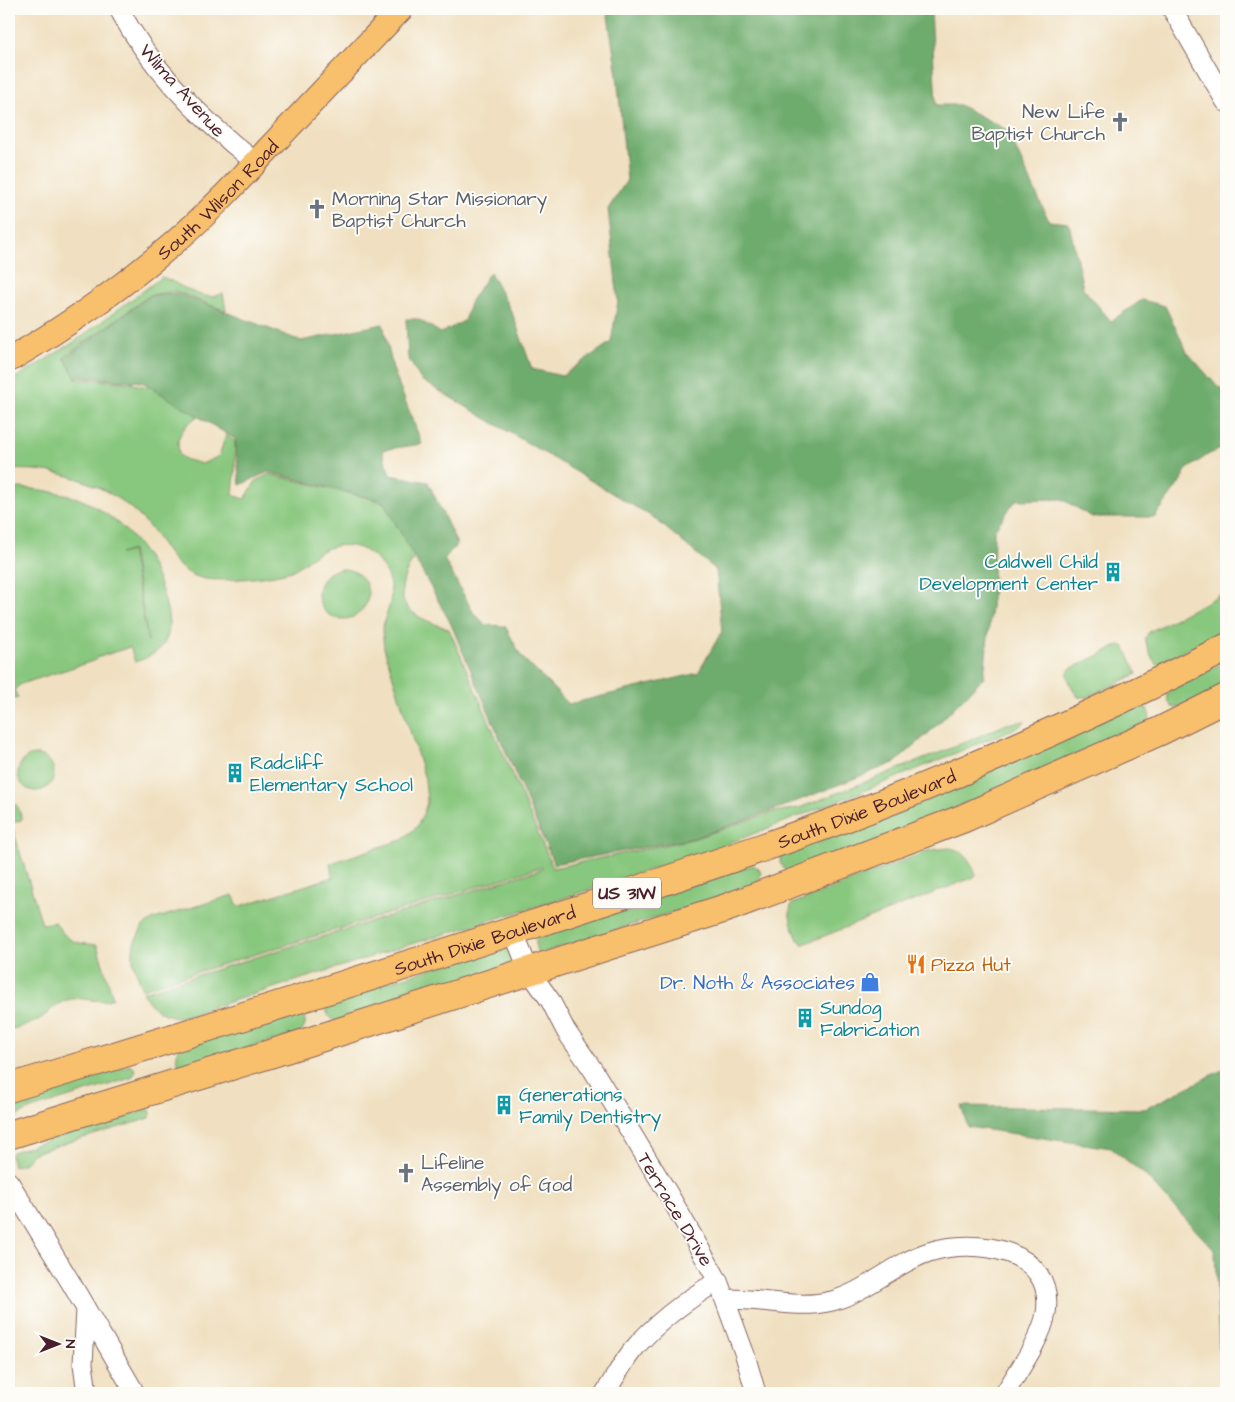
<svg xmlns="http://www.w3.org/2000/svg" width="1235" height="1402" viewBox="0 0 1235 1402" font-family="'Architects Daughter',sans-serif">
<rect width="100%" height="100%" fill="#fdfcf7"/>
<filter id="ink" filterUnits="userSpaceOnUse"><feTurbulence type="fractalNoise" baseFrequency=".02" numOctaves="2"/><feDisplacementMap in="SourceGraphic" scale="10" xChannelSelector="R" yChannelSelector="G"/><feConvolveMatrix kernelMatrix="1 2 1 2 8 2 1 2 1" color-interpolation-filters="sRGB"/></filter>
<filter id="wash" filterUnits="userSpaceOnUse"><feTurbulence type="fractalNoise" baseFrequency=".0096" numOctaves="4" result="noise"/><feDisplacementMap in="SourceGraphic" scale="20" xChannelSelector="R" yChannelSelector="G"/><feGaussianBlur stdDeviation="1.12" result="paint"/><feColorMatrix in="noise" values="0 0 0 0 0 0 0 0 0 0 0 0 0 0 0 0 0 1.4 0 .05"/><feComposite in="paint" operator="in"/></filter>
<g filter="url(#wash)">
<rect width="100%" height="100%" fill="#f0e0c1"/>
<path fill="#88c77e" stroke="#697354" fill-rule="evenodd" d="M 162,277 C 180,283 204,305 223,293 L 226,311 L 176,291 L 150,295 L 64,357 L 76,379 L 123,382 L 163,390 L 203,413 C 193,418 178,431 178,443 C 178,447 179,451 179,455 L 187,460 L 202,464 L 219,456 L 226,435 L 235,442 L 235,471 L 233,495 L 245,499 L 256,481 L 269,474 L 372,499 L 392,506 L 419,553 C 407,566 395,590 407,607 C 414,617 437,625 449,629 L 553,868 L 693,839 L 773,812 L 799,808 L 949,749 L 1007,724 L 1025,721 L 1021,726 L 859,793 L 722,846 L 555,901 L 405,946 L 182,1017 C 164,1017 151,1009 143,992 L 542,869 L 541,867 L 142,989 L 133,961 L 133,950 L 134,943 L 143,926 L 154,919 L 233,895 L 237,904 L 240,906 L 333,877 L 330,865 L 331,863 L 401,840 L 417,827 L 424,812 L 427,802 L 425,779 L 384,648 C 383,639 382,630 384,621 C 386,615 389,609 390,603 C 394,585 385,564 369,553 C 351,541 330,544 313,556 C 305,561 300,567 291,571 C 274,577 218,583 201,578 C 175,571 166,548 151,529 C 118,487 61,466 9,470 L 9,382 L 74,342 Z
M 21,488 C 46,490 72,493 94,506 C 133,530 155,560 166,605 C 174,637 166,652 135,662 L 130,647 L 96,658 L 96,660 L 21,684 L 14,690 L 18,698 L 9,701 L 9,489 ZM 132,550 L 148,640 L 148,641 L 131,551 L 120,554 Z
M318 594a25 25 0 1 1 50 0a25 25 0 1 1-50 0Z
M 1226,592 L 1226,630 L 1157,665 C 1151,658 1148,649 1145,639 L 1149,632 Z
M 1120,645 L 1124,646 L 1137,674 L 1088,697 L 1078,697 L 1070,684 L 1067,674 L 1070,669 Z
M 1226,661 L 1226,686 L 1181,708 L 1172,707 C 1167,700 1166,696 1170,690 Z
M 1137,705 L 1147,708 L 1150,717 L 1148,722 L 891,836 L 787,873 L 780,863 L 782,853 Z
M18 773a18 18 0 1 1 36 0a18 18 0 1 1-36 0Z
M 9,797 L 18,807 L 22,818 L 21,820 L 11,823 L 42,924 L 55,922 C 61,931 67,941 80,943 C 85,944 91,944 97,945 L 113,998 C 98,1005 82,995 67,1000 C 55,1003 49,1014 38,1020 C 30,1025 18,1027 9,1030 Z
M 950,848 C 966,851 970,861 976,875 L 974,877 L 804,944 L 802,944 L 800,940 L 798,940 C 794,929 786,915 792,904 L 930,850 Z
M 753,865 L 758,868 L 761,873 L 757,886 L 538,954 C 535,946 534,941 540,934 Z
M 507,946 C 513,951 514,956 513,963 L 336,1021 C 326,1018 325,1009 328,1000 Z
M 297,1011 C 307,1017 308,1025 300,1033 L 182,1067 C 175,1061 176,1056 179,1047 Z
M 130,1065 L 134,1068 L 135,1073 L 131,1078 L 31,1109 L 9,1120 L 9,1101 Z
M 149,1109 L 151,1112 L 150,1118 L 40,1151 L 32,1154 L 25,1163 L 13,1167 L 11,1155 L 12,1152 Z"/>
<path fill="#6eac6d" stroke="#5c664c" d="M 607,9 L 931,9 L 936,105 L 959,105 L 1007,130 L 1049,221 L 1069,223 L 1083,288 L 1111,321 L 1142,300 L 1165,306 L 1187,352 L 1217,386 L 1226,391 L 1226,447 L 1209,454 L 1186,470 L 1180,482 L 1155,517 L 1092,517 L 1062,499 L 1016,500 L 994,530 L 993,587 L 984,677 L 933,729 L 896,762 L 787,805 L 694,838 L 554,864 L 450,622 L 383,501 L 268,472 L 240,485 L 235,439 L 142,382 L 75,377 L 65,358 L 151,295 L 177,293 L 301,341 L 383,324 L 393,369 L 422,444 L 382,450 L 390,475 L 428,482 L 457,544 L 444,559 L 473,612 L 486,625 L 505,626 L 521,656 L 569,704 L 698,673 L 722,631 L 716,570 L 654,518 L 421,380 L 408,358 L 406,319 L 418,319 L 441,333 L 464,321 L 471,301 L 490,272 L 513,315 L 532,369 L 562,376 L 611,342 L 618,301 L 608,209 L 627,180 L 617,75 Z
M 1226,1068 L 1226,1393 L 1221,1393 L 1215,1251 L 1144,1174 L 1111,1148 L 968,1127 L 961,1106 L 1145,1109 Z"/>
</g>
<g filter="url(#ink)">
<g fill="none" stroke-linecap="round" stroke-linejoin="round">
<defs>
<path id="minor" d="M 119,9 C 151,70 202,120 255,162
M 1172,9 L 1226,102
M 513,931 L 529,971 L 550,1000 L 566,1031 L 593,1070 L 669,1195 L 718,1281 L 745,1355 L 756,1393
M 9,1182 L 71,1283 L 135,1393
M 726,1299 C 762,1298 796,1310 832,1301 C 866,1292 895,1263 929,1252 C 975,1237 1056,1249 1046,1313 C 1042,1338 1018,1371 1005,1393
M 86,1309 L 83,1364 L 87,1393
M 605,1393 C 614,1379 622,1364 632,1351 C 656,1322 686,1300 718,1281"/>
<g id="major">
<path id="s1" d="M 9,360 C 66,327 125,285 175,242 C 210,212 242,177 274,143 C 316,98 358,54 401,9"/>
</g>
<g id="highway">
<path id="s2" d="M 9,1088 C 192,1033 374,976 556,917 C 676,877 795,839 912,792 C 1019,748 1123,700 1226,648"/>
<path d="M 9,1135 L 289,1048 L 726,908 L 962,819 L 1160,731 L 1226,698"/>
</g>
</defs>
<use href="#minor" stroke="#846360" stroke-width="21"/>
<use href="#major" stroke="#846360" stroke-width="26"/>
<use href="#highway" stroke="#846360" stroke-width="30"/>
<use href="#minor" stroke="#fff" stroke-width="19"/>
<use href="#major" stroke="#f8bf6c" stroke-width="24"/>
<use href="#highway" stroke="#f8bf6c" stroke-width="28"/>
</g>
</g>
<defs>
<symbol id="church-bare" viewBox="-9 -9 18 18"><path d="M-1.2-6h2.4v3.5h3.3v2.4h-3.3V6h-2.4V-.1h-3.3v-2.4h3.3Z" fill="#6b7280" stroke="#fdfcf7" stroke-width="2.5" paint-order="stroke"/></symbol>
<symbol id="building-bare" viewBox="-9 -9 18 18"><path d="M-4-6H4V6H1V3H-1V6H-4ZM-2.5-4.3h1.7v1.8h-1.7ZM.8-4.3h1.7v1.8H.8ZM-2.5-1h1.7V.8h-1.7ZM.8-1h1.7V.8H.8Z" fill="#0f9aa8" stroke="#fdfcf7" stroke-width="2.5" paint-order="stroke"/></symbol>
<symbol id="restaurant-bare" viewBox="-9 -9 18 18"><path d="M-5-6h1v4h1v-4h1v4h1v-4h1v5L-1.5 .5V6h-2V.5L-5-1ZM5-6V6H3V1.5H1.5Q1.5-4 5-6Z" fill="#e8710a" stroke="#fdfcf7" stroke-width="2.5" paint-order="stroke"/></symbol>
<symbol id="shop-bare" viewBox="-9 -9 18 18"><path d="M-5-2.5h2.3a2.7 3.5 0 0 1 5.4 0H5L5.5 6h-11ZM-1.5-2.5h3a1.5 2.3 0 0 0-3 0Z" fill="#3f7fe0" stroke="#fdfcf7" stroke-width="2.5" paint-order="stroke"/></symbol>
</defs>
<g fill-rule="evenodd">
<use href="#church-bare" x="1106" y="108" width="28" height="28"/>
<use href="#church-bare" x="303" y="195" width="28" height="28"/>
<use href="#building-bare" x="1099" y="558" width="28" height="28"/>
<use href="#building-bare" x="221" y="759" width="28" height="28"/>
<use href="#restaurant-bare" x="902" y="950" width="28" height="28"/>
<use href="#shop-bare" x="856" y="968" width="28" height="28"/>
<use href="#building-bare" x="791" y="1004" width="28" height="28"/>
<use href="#building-bare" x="490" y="1091" width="28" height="28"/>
<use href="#church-bare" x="392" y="1159" width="28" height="28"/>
</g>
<g text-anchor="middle" stroke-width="4" stroke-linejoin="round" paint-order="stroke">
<rect fill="#fdfcf7" stroke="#806168" stroke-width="1" x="593" y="877.5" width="68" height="31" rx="4"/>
<g font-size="18" font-weight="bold" fill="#4a1f2b">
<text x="627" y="899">US 31W</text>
</g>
<g font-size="19" fill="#4a1f2b" stroke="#fdfcf7">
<text transform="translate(183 90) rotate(48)" y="7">Wilma Avenue</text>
<text dy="7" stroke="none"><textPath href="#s1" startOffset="264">South Wilson Road</textPath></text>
<text dy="7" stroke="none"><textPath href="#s2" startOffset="902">South Dixie Boulevard</textPath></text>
<text dy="7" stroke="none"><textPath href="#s2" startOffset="498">South Dixie Boulevard</textPath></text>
<text transform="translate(676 1209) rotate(59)" y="7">Terrace Drive</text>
</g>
<g font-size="19" fill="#5b616d" stroke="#fdfcf7" text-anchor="start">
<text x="1105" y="118" text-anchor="end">New Life<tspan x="1105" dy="22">Baptist Church</tspan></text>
<text x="332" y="205">Morning Star Missionary<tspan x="332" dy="22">Baptist Church</tspan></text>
<text x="421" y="1169">Lifeline<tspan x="421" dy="22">Assembly of God</tspan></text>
</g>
<g font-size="19" fill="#0d838f" stroke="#fdfcf7" text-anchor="start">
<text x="1098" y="568" text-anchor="end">Caldwell Child<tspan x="1098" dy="22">Development Center</tspan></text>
<text x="250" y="769">Radcliff<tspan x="250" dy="22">Elementary School</tspan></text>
<text x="820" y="1014">Sundog<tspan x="820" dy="22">Fabrication</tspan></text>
<text x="519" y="1101">Generations<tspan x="519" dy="22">Family Dentistry</tspan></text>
</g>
<g font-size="19" fill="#c56008" stroke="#fdfcf7" text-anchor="start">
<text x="931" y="971">Pizza Hut</text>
</g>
<g font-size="19" fill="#366cbe" stroke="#fdfcf7" text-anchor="end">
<text x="855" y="989">Dr. Noth &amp; Associates</text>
</g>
</g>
<rect width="1235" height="1402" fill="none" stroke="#fdfcf7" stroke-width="30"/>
<g transform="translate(58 1344) rotate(90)" stroke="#fdfcf7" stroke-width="4" paint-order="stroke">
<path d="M0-4L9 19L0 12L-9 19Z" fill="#4a1f2b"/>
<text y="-8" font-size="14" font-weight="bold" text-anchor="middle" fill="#4a1f2b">N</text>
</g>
</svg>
